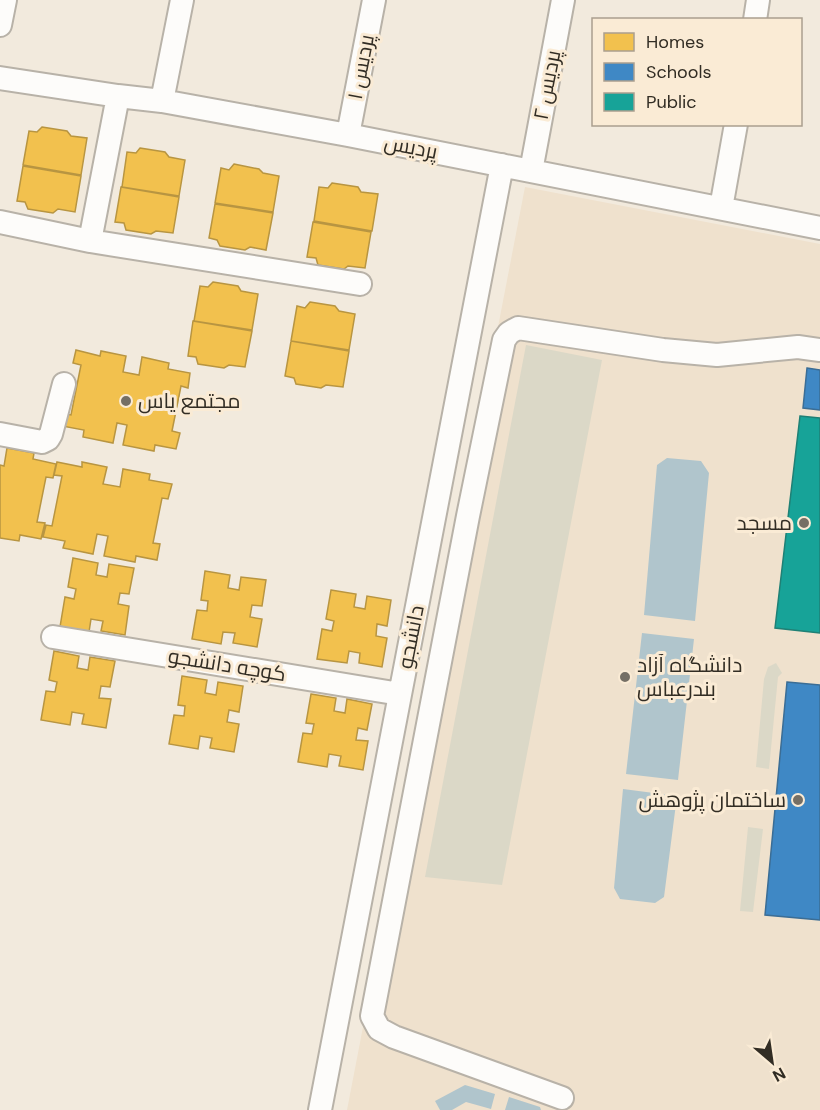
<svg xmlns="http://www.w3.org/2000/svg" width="820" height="1110" viewBox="0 0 820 1110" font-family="'DM Sans',Cairo,sans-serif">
<rect width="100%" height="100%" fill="#f2eadd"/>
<path fill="#efe1cd" d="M 525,187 L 820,244 L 820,1110 L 347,1110 Z"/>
<path fill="#dbd8c7" d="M 526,345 L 602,360 L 502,885 L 425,877 Z
M 776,663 L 782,673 L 778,677 L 769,769 L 756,767 L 764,679 L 768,667 Z
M 748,827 L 763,829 L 753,912 L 740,911 Z"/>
<path fill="#b0c5cc" d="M 667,458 L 701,461 L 709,473 L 695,621 L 644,615 L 657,465 Z
M 642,633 L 694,639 L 678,780 L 626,774 Z
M 623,789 L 677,796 L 664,897 L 655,903 L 620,899 L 614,888 Z
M 465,1085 L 495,1094 L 491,1109 L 466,1102 L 452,1110 L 440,1110 L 435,1101 Z
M 509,1097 L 540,1107 L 541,1110 L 505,1110 Z"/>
<path fill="#f2c14e" stroke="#b89541" stroke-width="1.5" d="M 42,127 L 67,131 L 71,136 L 87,138 L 81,175 L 23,165 L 29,131 L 37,132 Z
M 140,148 L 165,152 L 169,157 L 185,160 L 179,196 L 122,187 L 127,152 L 136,153 Z
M 234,164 L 259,169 L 263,173 L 279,176 L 273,212 L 215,203 L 221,168 L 229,170 Z
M 23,166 L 81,176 L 75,212 L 58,209 L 53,213 L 28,209 L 25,202 L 17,201 Z
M 332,183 L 358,187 L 361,192 L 378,194 L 372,231 L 314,221 L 319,187 L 328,188 Z
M 121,187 L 179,197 L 173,233 L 156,231 L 151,234 L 126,230 L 124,223 L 115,222 Z
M 215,204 L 273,213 L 266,250 L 250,247 L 245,250 L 220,246 L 217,240 L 209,238 Z
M 313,222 L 371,232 L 365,268 L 348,266 L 344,269 L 318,265 L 316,258 L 307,257 Z
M 213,282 L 238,286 L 241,291 L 258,294 L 252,330 L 194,321 L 200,286 L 208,287 Z
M 310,302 L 335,306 L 339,311 L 355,314 L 349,350 L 291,341 L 297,306 L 305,308 Z
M 193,321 L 252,331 L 245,367 L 229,365 L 224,368 L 198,364 L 196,357 L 188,356 Z
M 291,341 L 349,351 L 343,387 L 326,385 L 321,388 L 296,384 L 294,378 L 285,376 Z
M 76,350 L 100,356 L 101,351 L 126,356 L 123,372 L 139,375 L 142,357 L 169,363 L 168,369 L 190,373 L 188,388 L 181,386 L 172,431 L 180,433 L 176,449 L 155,445 L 154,451 L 123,445 L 127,425 L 117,423 L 113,443 L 83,437 L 84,430 L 62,426 L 65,414 L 71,415 L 81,365 L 73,363 Z
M 7,448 L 34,453 L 33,459 L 56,464 L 53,478 L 46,477 L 37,522 L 45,523 L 41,539 L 20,535 L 19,541 L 0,538 L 0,465 L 4,466 Z
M 57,462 L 82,467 L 82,462 L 107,467 L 103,484 L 120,487 L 123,469 L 150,474 L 149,480 L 172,484 L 168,499 L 162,498 L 153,543 L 160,544 L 157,560 L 136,556 L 135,562 L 104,556 L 108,536 L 97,534 L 93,554 L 63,548 L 65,541 L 43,537 L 46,525 L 52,526 L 62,476 L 54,475 Z
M 73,558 L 98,563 L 96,575 L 107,577 L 109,564 L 134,568 L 129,594 L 120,593 L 118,604 L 129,606 L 125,635 L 101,631 L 103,621 L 91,619 L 89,632 L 60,627 L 65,597 L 74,599 L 76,589 L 68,587 Z
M 205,571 L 230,575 L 228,588 L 239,590 L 241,577 L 266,580 L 262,606 L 252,605 L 250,617 L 262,619 L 257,647 L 233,643 L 235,633 L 223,632 L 221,644 L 192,639 L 197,610 L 207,611 L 208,601 L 201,600 Z
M 331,590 L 356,594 L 354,607 L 365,609 L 367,596 L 391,600 L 387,626 L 377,624 L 376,636 L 387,638 L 382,667 L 359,663 L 360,653 L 349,651 L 347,663 L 317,659 L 322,629 L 332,631 L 334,621 L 326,619 Z
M 54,651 L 79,656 L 77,668 L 88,670 L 90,657 L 115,661 L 110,687 L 101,686 L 99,698 L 111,699 L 106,728 L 82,724 L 84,714 L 72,712 L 70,725 L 41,720 L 46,691 L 55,692 L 57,682 L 49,680 Z
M 182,676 L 207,680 L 205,693 L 216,695 L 218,682 L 243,686 L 239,712 L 229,710 L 227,722 L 239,724 L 234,752 L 210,748 L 212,738 L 200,736 L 198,749 L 169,744 L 174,715 L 184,716 L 185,706 L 178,705 Z
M 311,694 L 336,698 L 334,711 L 345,713 L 347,699 L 372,704 L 367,730 L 358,728 L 356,740 L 368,741 L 363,770 L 339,766 L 341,756 L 329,754 L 327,767 L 298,762 L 303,733 L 312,734 L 314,724 L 306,723 Z"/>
<path fill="#3f88c5" stroke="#3b6d95" stroke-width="1.5" d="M 807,368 L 820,370 L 820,410 L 803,408 Z
M 787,682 L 820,685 L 820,920 L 765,915 Z"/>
<path fill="#17a398" stroke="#1f8075" stroke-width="1.5" d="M 800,416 L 820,418 L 820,633 L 775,628 Z"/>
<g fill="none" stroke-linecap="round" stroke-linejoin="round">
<defs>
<path id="minor" d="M 755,20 L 758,0
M 0,25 L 5,0
M 0,78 L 118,96 L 162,101 L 348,135 L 820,228
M 162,101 L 182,0
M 348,135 L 374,0
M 531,171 L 563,0
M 721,208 L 736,124
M 0,222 L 90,241 L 360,284
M 90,241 L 118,96
M 0,434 L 42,442 L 48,439 L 51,434 L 64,384
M 53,637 L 400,694
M 562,1098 L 394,1037 L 379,1029 L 372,1016 L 468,516 L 504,340 L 509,333 L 518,328 L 663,350 L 717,355 L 798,347 L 820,350
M 320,1110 L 502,165"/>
</defs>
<use href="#minor" stroke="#b8b2a8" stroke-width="26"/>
<use href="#minor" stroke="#fdfcfa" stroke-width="22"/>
</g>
<g fill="#756f65" stroke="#faebd5" stroke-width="2">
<circle cx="126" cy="401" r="6"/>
<circle cx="804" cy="523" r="6"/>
<circle cx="625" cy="677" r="6"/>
<circle cx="798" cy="800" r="6"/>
</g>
<g text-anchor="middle" stroke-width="6" stroke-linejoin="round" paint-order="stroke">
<g font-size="21" fill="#322d24" stroke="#faebd5">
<text transform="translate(361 67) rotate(-79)" y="7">پردیس ۱</text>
<text transform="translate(547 85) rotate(-79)" y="7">پردیس ۲</text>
<text transform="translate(411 147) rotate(11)" y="7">پردیس</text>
<text transform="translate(411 637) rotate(-79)" y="7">دانشجو</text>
<text transform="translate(227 665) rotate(9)" y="7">کوچه دانشجو</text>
</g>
<g font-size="21" fill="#322d24" stroke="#faebd5" text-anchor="start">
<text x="138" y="408">مجتمع یاس</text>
<text x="792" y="530" text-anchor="end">مسجد</text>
<text x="637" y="672">دانشگاه آزاد<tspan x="637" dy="24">بندرعباس</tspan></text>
<text x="786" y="807" text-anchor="end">ساختمان پژوهش</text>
</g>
</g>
<rect x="592" y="18" width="210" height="108" fill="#faebd5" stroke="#aa9f8e" stroke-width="1.5"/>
<rect x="604" y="33" width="30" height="18" fill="#f2c14e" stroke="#aa9f8e" stroke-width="1.5"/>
<text x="646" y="48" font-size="18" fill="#322d24">Homes</text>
<rect x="604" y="63" width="30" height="18" fill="#3f88c5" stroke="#aa9f8e" stroke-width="1.5"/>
<text x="646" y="78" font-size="18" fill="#322d24">Schools</text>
<rect x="604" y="93" width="30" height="18" fill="#17a398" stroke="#aa9f8e" stroke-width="1.5"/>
<text x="646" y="108" font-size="18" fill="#322d24">Public</text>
<g transform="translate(772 1062) rotate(151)" stroke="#faebd5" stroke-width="4.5" paint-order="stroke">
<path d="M0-4.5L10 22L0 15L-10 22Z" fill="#322d24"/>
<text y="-9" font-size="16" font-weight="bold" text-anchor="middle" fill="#322d24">N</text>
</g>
</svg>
